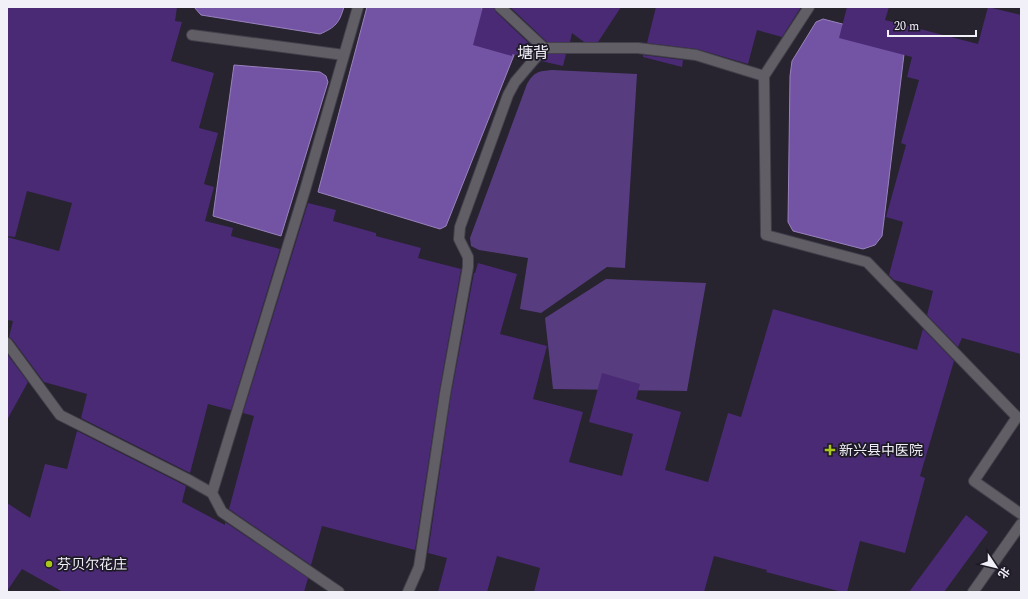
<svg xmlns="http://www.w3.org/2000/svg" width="1028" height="599" viewBox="0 0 1028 599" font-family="Spectral,'Noto Sans SC',serif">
<rect width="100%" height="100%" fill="#27232f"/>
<path fill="#573d7f" d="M 552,70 L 637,74 L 625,268 L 607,267 L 541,313 L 520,309 L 528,258 L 479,250 L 471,246 L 470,238 L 527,84 C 534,72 538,71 552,70 Z
M 606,279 L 706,283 L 687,391 L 553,389 L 545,318 Z"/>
<path fill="#7354a4" stroke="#9982bd" d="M 194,7 L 344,7 C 339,23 336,27 320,34 L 201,15 Z
M 367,7 L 480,7 L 520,40 L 446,226 L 440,229 L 318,192 Z
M 823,19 L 901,39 L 905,46 L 882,236 L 875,245 L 863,249 L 793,231 L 788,222 L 790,76 L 792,61 L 816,22 Z
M 234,65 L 320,72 L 326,76 L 328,82 L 281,236 L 213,216 Z"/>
<path fill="#4a2a75" d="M 7,7 L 177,7 L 175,21 L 182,22 L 171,61 L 214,73 L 199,128 L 218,133 L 204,184 L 214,187 L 205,221 L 233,228 L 231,236 L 280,249 L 231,410 L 208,404 L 190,473 L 81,418 L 87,394 L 44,382 L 12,339 L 9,337 L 13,321 L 7,320 L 7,237 L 59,251 L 72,203 L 27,191 L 15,237 L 7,236 Z
M 483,7 L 494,7 L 496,12 L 535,49 L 527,58 L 512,54 L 512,56 L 473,45 Z
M 510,7 L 621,7 L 598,42 L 584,42 L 572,33 L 570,42 L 547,42 Z
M 656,7 L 801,7 L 782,37 L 757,30 L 748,64 L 697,49 L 647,43 Z
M 847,7 L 889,7 L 885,20 L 978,44 L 988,7 L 1021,15 L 1021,354 L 962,338 L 958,347 L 927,315 L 933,291 L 894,280 L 889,275 L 903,222 L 886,217 L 906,145 L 901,143 L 919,80 L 907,77 L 912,57 L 839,38 Z
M 547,54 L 566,54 L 563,66 L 541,61 Z
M 643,55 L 683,60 L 682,67 L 643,57 Z
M 308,203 L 336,210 L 333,221 L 376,233 L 376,236 L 421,248 L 418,258 L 461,269 L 439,393 L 415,550 L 322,526 L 311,565 L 229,509 L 254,416 L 243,413 Z
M 478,263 L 517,274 L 500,334 L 547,346 L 533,399 L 583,412 L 569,462 L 622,476 L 633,434 L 589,422 L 602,373 L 640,384 L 636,399 L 681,412 L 665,470 L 708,482 L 728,413 L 741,417 L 773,309 L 917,350 L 923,329 L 954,361 L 920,476 L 925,478 L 905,553 L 860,541 L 847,592 L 842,592 L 766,572 L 767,570 L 714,556 L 704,592 L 534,592 L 540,568 L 497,556 L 487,592 L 438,592 L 447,558 L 428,553 L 451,395 L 474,273 L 475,273 Z
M 7,354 L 28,382 L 7,420 Z
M 77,431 L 186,486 L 182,502 L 225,525 L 225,522 L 308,578 L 304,592 L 63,592 L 22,569 L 7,591 L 7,503 L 30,518 L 45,464 L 67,469 Z
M 966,515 L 988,532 L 944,592 L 909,592 Z"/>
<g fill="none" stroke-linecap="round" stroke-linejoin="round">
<defs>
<path id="service" d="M 500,7 L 544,48 L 638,48 L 696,55 L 764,76
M 809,7 L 764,76 L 766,235 L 867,262 L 1017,417 L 974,481 L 1021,514
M 192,35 L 344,55
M 7,343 L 60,415 L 189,480 L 212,493
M 339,592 L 222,512 L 212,493 L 305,190 L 358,7
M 408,592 L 419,567 L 445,394 L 468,267 L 468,257 L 459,239 L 460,227 L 508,95 L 515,82 L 544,48"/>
<path id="minor" d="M 973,592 L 1021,524"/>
</defs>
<use href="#service" stroke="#43404b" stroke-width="12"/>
<use href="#minor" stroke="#43404b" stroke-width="12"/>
<use href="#service" stroke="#615f65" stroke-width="10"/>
<use href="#minor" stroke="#615f65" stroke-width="10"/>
</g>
<g fill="#a9c71a" stroke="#1d1925" stroke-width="1.5">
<path d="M828 444h4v4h4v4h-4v4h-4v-4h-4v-4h4z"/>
<circle cx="49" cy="564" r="4"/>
</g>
<g text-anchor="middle" stroke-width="3.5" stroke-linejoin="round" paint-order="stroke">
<g font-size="14" fill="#f1eff7" stroke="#1d1925" text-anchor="start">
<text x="839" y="455">新兴县中医院</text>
<text x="57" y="569">芬贝尔花庄</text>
</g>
<g font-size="16" fill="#f1eff7" stroke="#1d1925">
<text x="533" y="58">塘背</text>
</g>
</g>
<rect width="1028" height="599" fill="none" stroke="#f1eff7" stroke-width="16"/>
<g transform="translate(996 567) rotate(125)" stroke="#1d1925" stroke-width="3" paint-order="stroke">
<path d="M0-3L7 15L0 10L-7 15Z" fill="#f1eff7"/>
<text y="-6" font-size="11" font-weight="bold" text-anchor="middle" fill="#f1eff7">北</text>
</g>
<path d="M888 30v6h88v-6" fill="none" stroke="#f1eff7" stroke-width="2"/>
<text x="894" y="30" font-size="12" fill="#f1eff7" stroke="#1d1925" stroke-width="3" paint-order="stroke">20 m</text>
</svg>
